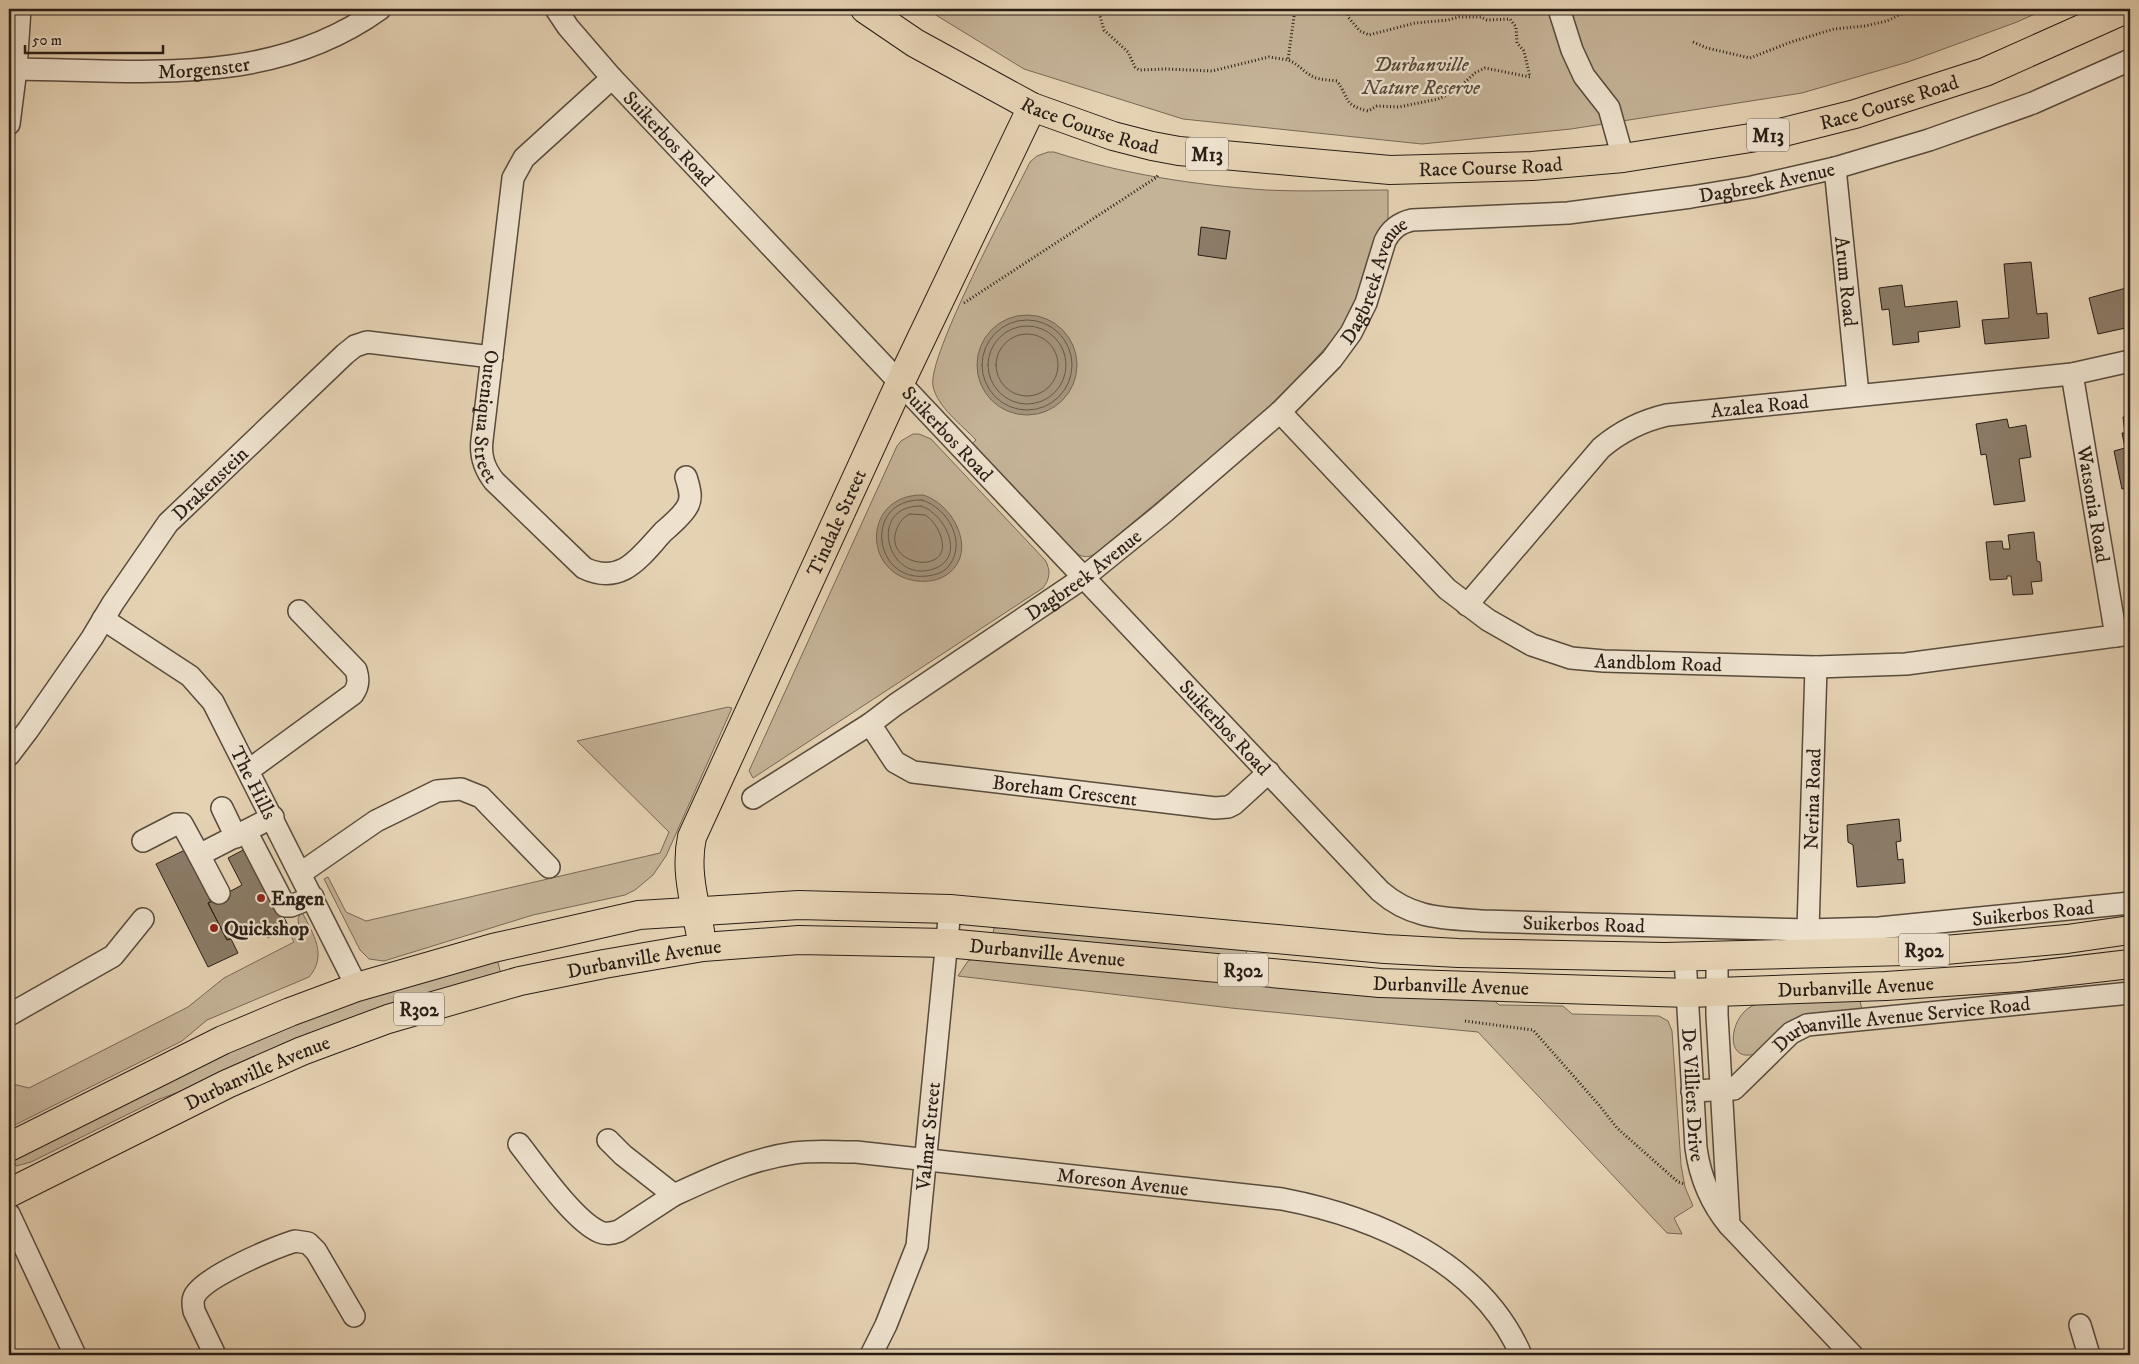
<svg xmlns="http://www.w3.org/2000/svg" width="2139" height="1364" viewBox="0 0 2139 1364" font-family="'IM FELL DW Pica',serif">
<rect width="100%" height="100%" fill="#e5d2b3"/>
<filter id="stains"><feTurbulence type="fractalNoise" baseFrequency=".004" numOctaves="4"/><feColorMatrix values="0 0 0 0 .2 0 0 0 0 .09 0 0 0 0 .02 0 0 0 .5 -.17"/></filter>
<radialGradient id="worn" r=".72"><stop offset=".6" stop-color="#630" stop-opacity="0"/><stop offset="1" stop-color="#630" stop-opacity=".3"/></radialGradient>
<path fill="#c5b398" stroke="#776856" d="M 926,9 L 2046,9 L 2017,22 L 1908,62 L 1802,93 L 1571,129 L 1422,144 L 1183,119 L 1024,69 Z
M 1048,152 L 1054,152 C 1122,174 1194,185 1266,190 C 1306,192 1348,190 1388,190 L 1388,222 L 1348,319 L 1334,338 L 1276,403 L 1095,554 C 1084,560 1078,555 1069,547 L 972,444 L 976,440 C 962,425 937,407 933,386 C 927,356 1012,199 1030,162 L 1037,156 Z
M 913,434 L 919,434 L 931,439 L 1045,560 C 1051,570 1050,579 1043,588 L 753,778 L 749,771 L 897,446 L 901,441 Z
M 728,707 L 732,708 L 666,856 L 653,875 L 635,890 L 625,895 L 533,915 L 384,961 L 369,959 L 360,950 L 324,879 L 328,877 L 346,912 L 366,921 L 660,853 L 669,832 L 577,741 Z
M 302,912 C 313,934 328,955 309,977 L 207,1020 L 182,1041 L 9,1128 L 9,1083 L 29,1088 L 188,1007 L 224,978 L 294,942 L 290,934 L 299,929 L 298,918 Z
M 1009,927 L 1247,950 L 1245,959 L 993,934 L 994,928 Z
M 976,958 L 1494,1000 L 1499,1005 L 1563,1006 L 1572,1014 L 1659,1016 L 1668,1021 L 1672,1031 L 1681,1165 L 1685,1187 L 1693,1206 L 1674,1218 L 1682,1234 L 1667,1233 L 1478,1032 L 1231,1008 L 958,976 L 968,961 Z
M 497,959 L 501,974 L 157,1100 L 31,1162 L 16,1166 L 14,1161 L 20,1156 L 229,1051 L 344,1004 Z
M 1860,1001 L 1862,1010 L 1758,1053 C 1723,1066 1729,1017 1752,1006 C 1769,998 1838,1001 1860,1001 Z"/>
<path fill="#a5947d" stroke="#736453" d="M977 365a50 50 0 1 1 100 0a50 50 0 1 1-100 0Z
M 923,495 C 956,505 980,557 943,577 C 935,581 926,582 917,581 C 861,574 863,494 923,495 Z"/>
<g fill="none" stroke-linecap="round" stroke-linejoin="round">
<path stroke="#675849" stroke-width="1" d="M982 365a45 45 0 1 1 90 0a45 45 0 1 1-90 0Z
M988 365a39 39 0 1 1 78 0a39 39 0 1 1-78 0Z
M996 365a31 31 0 1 1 62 0a31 31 0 1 1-62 0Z
M 922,500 C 948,508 968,543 948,567 C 943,573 935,575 927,576 C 872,583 863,498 922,500 Z
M 921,506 C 944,513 966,555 936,568 C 888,588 865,505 921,506 Z
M 910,514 L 925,515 C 933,520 938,528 941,537 C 953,574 890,568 895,535 C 897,526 901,518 910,514 Z"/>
</g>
<path fill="#8b7b67" stroke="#291d15" d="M 1201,227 L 1230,231 L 1226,259 L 1198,255 Z
M 2031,262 L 2037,314 L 2047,313 L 2049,338 L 1985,344 L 1982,320 L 2009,318 L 2004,264 Z
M 1902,285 L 1905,307 L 1957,301 L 1960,327 L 1918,332 L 1919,342 L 1893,345 L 1889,309 L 1882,310 L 1879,288 Z
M 2130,287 L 2130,327 L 2098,334 L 2089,298 Z
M 2130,416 L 2130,506 L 2126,488 L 2122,489 L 2114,451 L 2125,448 L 2122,433 L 2125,433 L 2123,417 Z
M 2007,419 L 2009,428 L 2026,425 L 2031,457 L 2019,459 L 2025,501 L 1994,505 L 1986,454 L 1981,455 L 1976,424 Z
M 2034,532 L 2037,561 L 2040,562 L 2042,581 L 2031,582 L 2033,594 L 2013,595 L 2011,576 L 2007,576 L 2007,579 L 1990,580 L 1986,542 L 2002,541 L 2003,549 L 2010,549 L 2008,535 Z
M 1899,819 L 1901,841 L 1896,842 L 1898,860 L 1903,859 L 1905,883 L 1857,887 L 1853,845 L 1848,842 L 1847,825 Z
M 247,848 L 289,927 L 268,938 L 261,923 L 227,940 L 208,903 L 242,885 L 228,858 Z
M 185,850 L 211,902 L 208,903 L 227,940 L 231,939 L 238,953 L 208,967 L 156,864 Z"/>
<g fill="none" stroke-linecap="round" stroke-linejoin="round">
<defs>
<g id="minor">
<path id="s1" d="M 556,9 L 568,27 L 612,78 L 1380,891 C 1412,919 1443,918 1483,921 L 1808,930 L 1879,928 L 2130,903"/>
<path d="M 1559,9 L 1572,50 L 1584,76 L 1609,108 L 1623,158"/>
<path id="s2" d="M 16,69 C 142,70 270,88 380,9"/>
<path id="s3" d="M 612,78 L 524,158 L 513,178 L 482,440 C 480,456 484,468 494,481 L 584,568 C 622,586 640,557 663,532 C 671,525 682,516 687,507 C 693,498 689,487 686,477"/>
<path d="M 9,124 L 16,69 L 20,9"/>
<path id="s4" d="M 1835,168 L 1858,394"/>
<path id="s5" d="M 2072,374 L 2116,636"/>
<path id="s6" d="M 1280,412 L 1447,589 L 1488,620 L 1532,645 L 1571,658 L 1604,661 L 1816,667 L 1906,664 L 2130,634"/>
<path id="s7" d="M 1467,605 L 1601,448 C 1621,431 1641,421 1667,415 L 2072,374 L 2130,361"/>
<path id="s8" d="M 103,619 L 190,676 L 213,702 L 357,987"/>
<path id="s9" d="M 870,724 L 895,762 L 913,772 L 1215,808 L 1228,807 L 1234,804 L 1269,772"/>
<path id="s10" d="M 9,755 L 28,730 L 92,638 L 113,603 L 168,523 L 345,354 L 355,346 L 367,342 L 492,357"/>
<path d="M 249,770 L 353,694 C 359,686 359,679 356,670 L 299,611"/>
<path id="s11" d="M 753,798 L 870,724 L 895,705 L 1083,578 L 1162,514 L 1280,412 L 1332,359 L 1351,333 L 1366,303 L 1385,241 C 1391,229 1399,223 1412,220 L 1568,213 L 1691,197 L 1752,187 L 1835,168 L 1929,140 L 2033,103 L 2130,60"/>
<path d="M 222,808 L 236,837"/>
<path d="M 246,831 L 285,906 L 291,906 L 313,897"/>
<path d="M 143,841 L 176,824 L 182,824 L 199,855"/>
<path d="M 301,873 L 376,821 L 437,791 L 461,789 L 481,797 L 549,867"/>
<path d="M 219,893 L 199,855 L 273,817"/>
<path id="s12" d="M 1808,930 L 1816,667"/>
<path d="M 1717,955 L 1717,1015 L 1729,1225"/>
<path id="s13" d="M 1685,957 L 1696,1148 C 1700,1177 1710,1202 1729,1225 L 1852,1355"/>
<path d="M 9,1015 L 113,956 L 143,919"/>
<path id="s14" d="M 1692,1091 L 1734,1089 L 1791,1033 L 1807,1025 L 2130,993"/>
<path id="s15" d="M 608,1140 L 623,1155 L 674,1195 C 713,1177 751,1159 794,1153 C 814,1150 836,1152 856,1152 L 1282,1199 C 1376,1217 1481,1262 1521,1355"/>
<path d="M 519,1144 C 537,1167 574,1221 600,1232 C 607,1235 613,1233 619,1231 L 674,1195"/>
<path d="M 9,1214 L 75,1355"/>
<path d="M 2080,1325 L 2089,1355"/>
<path d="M 215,1355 L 194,1311 C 193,1305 192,1300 195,1295 C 206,1276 273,1248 295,1241 L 308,1243 L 316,1251 L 354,1316"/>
<path id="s16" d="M 871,1355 L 886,1325 L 917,1246 L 950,909"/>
</g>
<g id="major">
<path id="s17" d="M 865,9 L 915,43 L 1032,107 L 1113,136 L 1152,146 L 1179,151 L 1390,170 L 1532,166 L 1623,158 L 1776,134 L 1855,114 L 1985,72 L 2126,9"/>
<path id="s18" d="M 700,931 C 694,900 685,869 692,837 L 900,383 L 1032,107"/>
<path d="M 9,1147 L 223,1040 L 290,1012 L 357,987 L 493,948 L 639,915 L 799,905 L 950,909 L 1385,949 L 1458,953 L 1665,957 L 1945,950 L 2067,939 L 2130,930"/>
<path id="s19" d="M 9,1193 L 227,1084 L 302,1051 L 388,1019 L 520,981 L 604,964 L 703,947 L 799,940 L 946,943 L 1380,983 L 1688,993 L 1886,986 L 2019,977 L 2130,964"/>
</g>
</defs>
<use href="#minor" stroke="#584a3c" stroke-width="24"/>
<use href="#major" stroke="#291d15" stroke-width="30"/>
<path stroke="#291d15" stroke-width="3" stroke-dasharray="1 2.5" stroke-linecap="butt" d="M 1060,9 L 1062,11 L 1143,13 L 1200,9
M 1295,9 L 1288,60 C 1299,64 1305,74 1316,78 C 1323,80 1330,80 1337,81 C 1350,99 1343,105 1368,111 L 1377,106 L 1399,107 L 1438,99 L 1454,92 L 1475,73 L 1485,68 L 1530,77 L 1524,51 L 1517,43 L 1516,27 L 1510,19 L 1487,20 L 1481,17 L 1459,17 L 1448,20 L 1415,23 L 1369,35 L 1360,31 L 1348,17 L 1348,9
M 1099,13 L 1104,30 L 1128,52 L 1135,67 L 1139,70 L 1166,69 L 1212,71 L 1269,57 L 1288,60
M 1693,42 L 1707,48 L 1750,58 L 1791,42 L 1834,29 L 1865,26 L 1887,21 L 1911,9
M 964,303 L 1157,177 L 1158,174
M 1465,1021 L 1533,1030 L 1599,1105 L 1617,1128 L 1678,1182 L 1685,1184"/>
<use href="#minor" stroke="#eee2ce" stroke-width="21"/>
<use href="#major" stroke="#e5d2b3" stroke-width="28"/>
</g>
<g fill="#8f2418" stroke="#eee2ce" stroke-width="2">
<circle cx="261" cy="898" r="5"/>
<circle cx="214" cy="928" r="5"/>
</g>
<g text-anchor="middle" stroke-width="4.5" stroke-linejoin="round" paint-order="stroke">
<g fill="#eee2ce" stroke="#64584c" stroke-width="1">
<rect x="1747" y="118.5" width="42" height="33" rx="4"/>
<rect x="1186" y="137.5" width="42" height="33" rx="4"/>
<rect x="1899" y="933.5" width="50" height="33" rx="4"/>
<rect x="1218" y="953.5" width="50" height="33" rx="4"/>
<rect x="394" y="992.5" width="50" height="33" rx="4"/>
</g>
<g font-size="19" font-weight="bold" fill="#291d15">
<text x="1768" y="142">M13</text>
<text x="1207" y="161">M13</text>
<text x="1924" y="957">R302</text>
<text x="1243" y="977">R302</text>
<text x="419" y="1016">R302</text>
</g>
<g font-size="20" font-style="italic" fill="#584a3c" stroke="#eee2ce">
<text x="1421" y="71">Durbanville<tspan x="1421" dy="23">Nature Reserve</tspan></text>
</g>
<g font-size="20" fill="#291d15" stroke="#eee2ce">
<text dy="7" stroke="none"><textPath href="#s2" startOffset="188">Morgenster</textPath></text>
<text dy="7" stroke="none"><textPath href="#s17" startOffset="1065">Race Course Road</textPath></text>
<text dy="7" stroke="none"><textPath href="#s17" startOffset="255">Race Course Road</textPath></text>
<text dy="7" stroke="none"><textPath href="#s1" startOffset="172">Suikerbos Road</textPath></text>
<text dy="7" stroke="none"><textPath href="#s17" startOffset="660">Race Course Road</textPath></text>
<text dy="7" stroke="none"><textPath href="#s11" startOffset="1252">Dagbreek Avenue</textPath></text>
<text dy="7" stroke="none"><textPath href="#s4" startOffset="114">Arum Road</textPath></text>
<text dy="7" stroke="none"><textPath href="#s11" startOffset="819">Dagbreek Avenue</textPath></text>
<text dy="7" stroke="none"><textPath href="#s7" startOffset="374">Azalea Road</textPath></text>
<text dy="7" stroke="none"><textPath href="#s3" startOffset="382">Outeniqua Street</textPath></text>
<text dy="7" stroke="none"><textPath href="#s1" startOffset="578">Suikerbos Road</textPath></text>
<text dy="7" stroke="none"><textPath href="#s10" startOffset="339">Drakenstein</textPath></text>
<text dy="7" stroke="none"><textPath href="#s5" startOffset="132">Watsonia Road</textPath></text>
<text dy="7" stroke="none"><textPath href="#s18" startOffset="441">Tindale Street</textPath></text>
<text dy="7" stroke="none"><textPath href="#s11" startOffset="399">Dagbreek Avenue</textPath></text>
<text dy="7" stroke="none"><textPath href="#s6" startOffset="474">Aandblom Road</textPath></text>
<text dy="7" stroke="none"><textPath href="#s1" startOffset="982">Suikerbos Road</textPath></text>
<text dy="7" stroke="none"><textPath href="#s8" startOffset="229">The Hills</textPath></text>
<text dy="7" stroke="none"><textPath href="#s9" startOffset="219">Boreham Crescent</textPath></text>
<text dy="7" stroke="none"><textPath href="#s12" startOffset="131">Nerina Road</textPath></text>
<text dy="7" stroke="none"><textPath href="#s1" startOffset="1868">Suikerbos Road</textPath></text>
<text dy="7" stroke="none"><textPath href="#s1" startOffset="1418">Suikerbos Road</textPath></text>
<text dy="7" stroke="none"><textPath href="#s19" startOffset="1086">Durbanville Avenue</textPath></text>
<text dy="7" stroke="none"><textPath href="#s19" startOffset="681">Durbanville Avenue</textPath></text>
<text dy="7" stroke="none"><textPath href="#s19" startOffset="1491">Durbanville Avenue</textPath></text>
<text dy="7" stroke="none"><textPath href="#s19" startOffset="1896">Durbanville Avenue</textPath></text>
<text dy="7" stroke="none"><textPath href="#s14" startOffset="232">Durbanville Avenue Service Road</textPath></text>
<text dy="7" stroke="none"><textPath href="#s19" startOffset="276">Durbanville Avenue</textPath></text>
<text dy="7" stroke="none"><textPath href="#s13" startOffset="138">De Villiers Drive</textPath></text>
<text dy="7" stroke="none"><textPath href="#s16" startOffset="229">Valmar Street</textPath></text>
<text dy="7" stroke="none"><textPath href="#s15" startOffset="544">Moreson Avenue</textPath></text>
</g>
<g font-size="20" font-weight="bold" fill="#291d15" stroke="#eee2ce" text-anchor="start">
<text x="271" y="905">Engen</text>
<text x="224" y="935">Quickshop</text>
</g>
</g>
<rect width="2139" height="1364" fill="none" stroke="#e5d2b3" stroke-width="30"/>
<rect x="10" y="10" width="2119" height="1344" fill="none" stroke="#291d15" stroke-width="2.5"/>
<rect x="15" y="15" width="2109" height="1334" fill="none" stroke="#291d15"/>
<path d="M25 45v8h138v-8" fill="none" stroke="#291d15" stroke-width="2.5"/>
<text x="32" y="45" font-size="15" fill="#291d15" stroke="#eee2ce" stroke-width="4" paint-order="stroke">50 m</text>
<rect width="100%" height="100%" filter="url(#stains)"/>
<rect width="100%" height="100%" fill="url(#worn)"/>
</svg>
